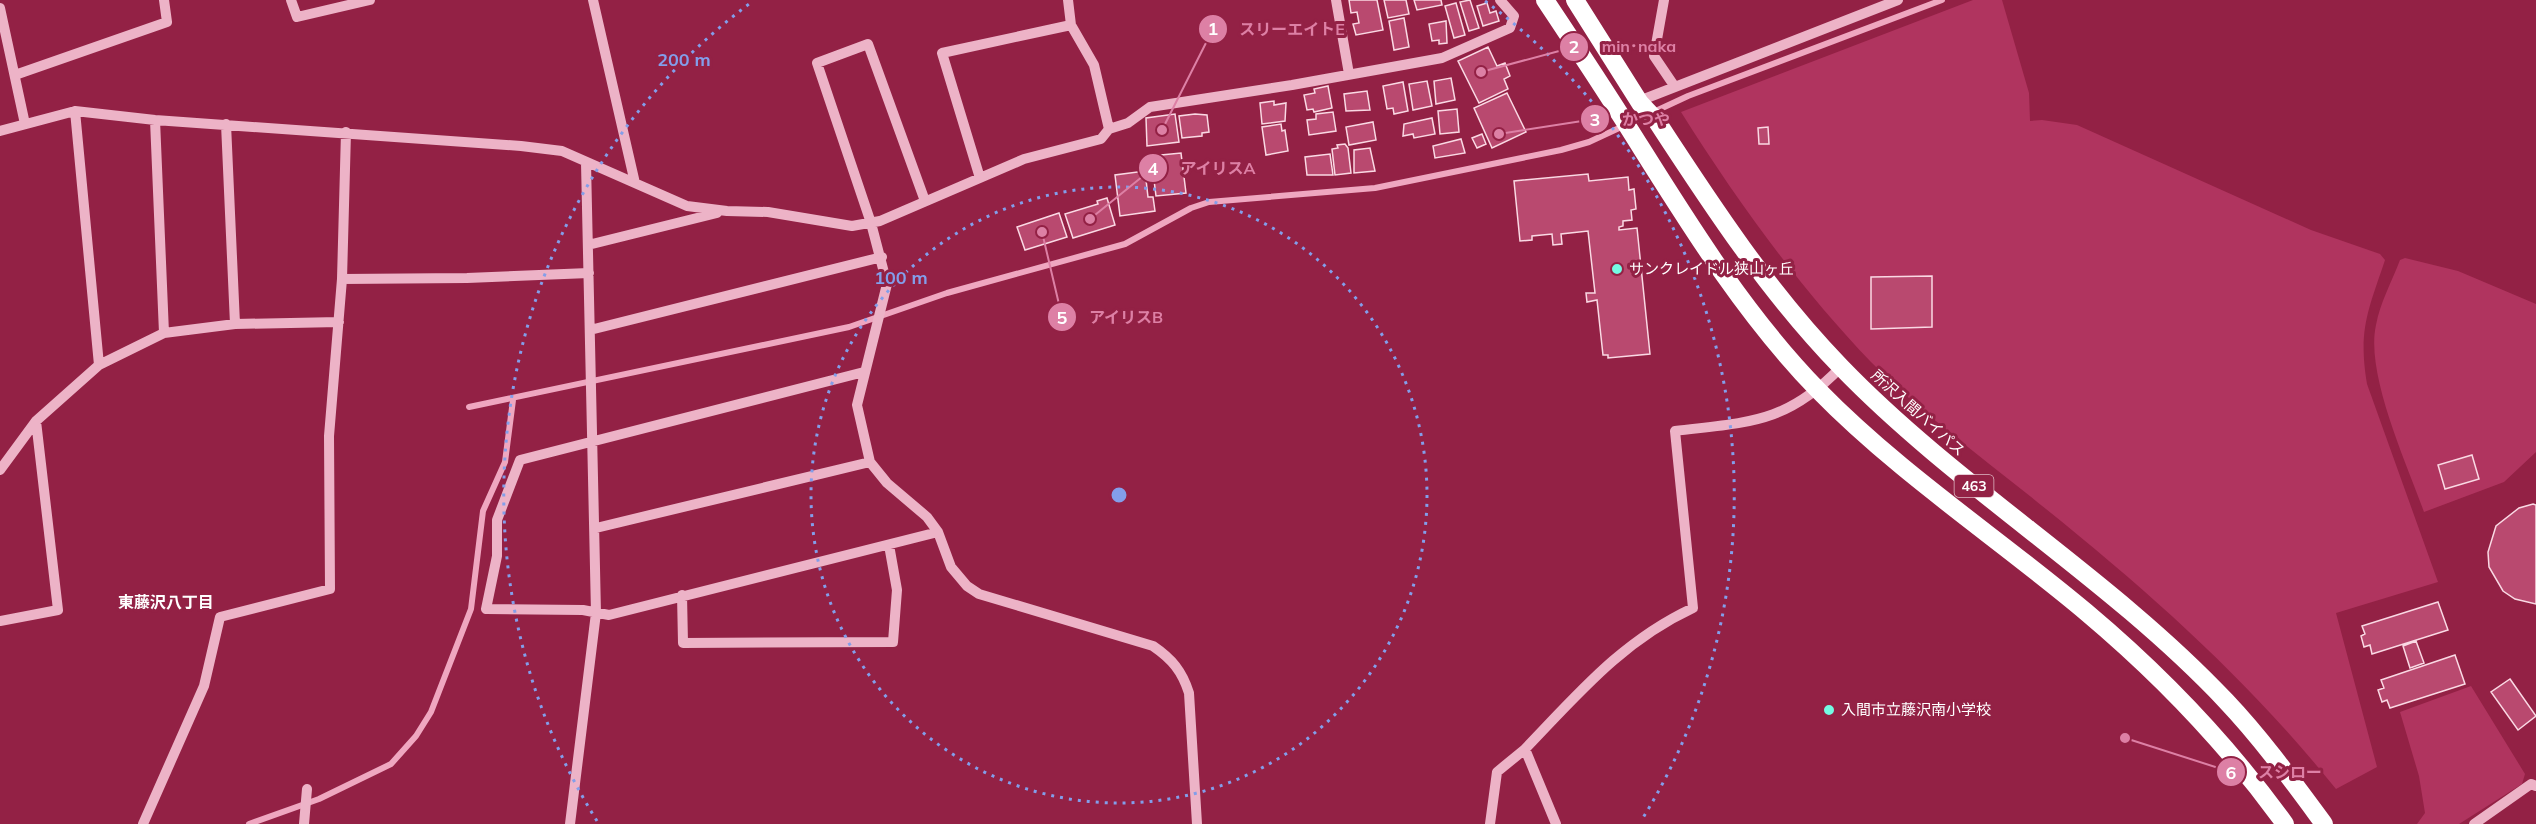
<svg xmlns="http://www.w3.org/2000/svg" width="2536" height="824" viewBox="0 0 2536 824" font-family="Mulish,'Noto Sans JP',sans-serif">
<rect width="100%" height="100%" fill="#932145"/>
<path fill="#b0345f" d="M 1973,0 L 2002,0 L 2029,93 L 2030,121 L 2042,120 L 2077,125 L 2311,230 L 2380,254 L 2385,260 C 2368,311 2358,330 2367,384 L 2438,582 L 2336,613 L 2377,767 L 2336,789 C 2249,681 2154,596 2046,509 C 1987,461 1924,416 1871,362 C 1799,287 1737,201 1681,112 Z
M 2405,258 L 2458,271 L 2536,304 L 2536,452 L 2504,482 L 2424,512 C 2407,464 2365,374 2376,325 C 2380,303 2392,281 2400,260 Z
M 2471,686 L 2525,774 L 2522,784 L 2459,824 L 2417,824 L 2425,813 L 2419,776 L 2400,712 Z"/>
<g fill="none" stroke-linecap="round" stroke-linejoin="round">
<path stroke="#efa7c0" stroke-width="6" d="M 469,407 L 849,327 L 947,293 L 1125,244 L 1191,208 L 1209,202 L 1375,188 L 1561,150 L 1589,142 L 1688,96 L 1942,0
M 249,824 L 319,799 L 391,764 L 416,736 L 431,712 L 471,609 L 483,511 L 505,462 L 513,400"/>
</g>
<path fill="#b9496f" stroke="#fad9e4" stroke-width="1.5" d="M 1349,0 L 1377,0 L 1383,30 L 1356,35 L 1353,24 L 1359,23 L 1357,12 L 1351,13 Z
M 1384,0 L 1406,0 L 1409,14 L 1388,18 Z
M 1414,0 L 1441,0 L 1442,5 L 1417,10 Z
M 1470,0 L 1479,28 L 1469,31 L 1460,2 Z
M 1456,3 L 1465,35 L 1454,38 L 1445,6 Z
M 1487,3 L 1490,13 L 1496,11 L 1499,21 L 1483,26 L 1477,6 Z
M 1404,18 L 1409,47 L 1394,50 L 1389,21 Z
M 1446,21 L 1447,43 L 1439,44 L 1439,40 L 1432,41 L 1429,24 Z
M 1488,47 L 1497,66 L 1505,63 L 1510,76 L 1504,79 L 1508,89 L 1479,103 L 1458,61 Z
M 1451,78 L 1455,100 L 1436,104 L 1434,81 Z
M 1427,81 L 1432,106 L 1413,110 L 1409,84 Z
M 1403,82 L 1408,111 L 1394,114 L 1393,108 L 1387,109 L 1383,86 Z
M 1328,86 L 1332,108 L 1314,112 L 1313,109 L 1307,110 L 1304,95 L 1315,93 L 1314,89 Z
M 1367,91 L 1370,110 L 1346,111 L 1344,94 Z
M 1507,93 L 1526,132 L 1492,148 L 1474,108 Z
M 1274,101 L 1274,105 L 1286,103 L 1285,121 L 1262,124 L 1260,103 Z
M 1457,109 L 1459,132 L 1440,134 L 1438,111 Z
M 1333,112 L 1336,131 L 1309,135 L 1307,120 L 1316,119 L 1316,114 Z
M 1175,114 L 1179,142 L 1147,146 L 1146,118 Z
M 1195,114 L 1207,115 L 1209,132 L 1202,133 L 1202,136 L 1182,138 L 1179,116 Z
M 1432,118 L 1435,134 L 1414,138 L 1413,134 L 1403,136 L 1404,124 Z
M 1373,122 L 1376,140 L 1349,145 L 1346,127 Z
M 1281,124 L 1282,131 L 1285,130 L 1288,151 L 1266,155 L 1262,127 Z
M 1768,127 L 1769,144 L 1759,144 L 1758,128 Z
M 1482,134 L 1486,144 L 1477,148 L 1472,138 Z
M 1461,139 L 1465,153 L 1435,158 L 1433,146 Z
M 1345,144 L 1348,148 L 1351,173 L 1335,175 L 1332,149 L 1338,148 L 1337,145 Z
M 1370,148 L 1375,171 L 1354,173 L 1354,150 Z
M 1181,153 L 1186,193 L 1156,196 L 1151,156 Z
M 1330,154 L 1333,175 L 1307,175 L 1305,157 Z
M 1145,171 L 1148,197 L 1153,197 L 1155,211 L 1120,216 L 1115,175 Z
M 1588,174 L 1589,181 L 1628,177 L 1629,190 L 1634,189 L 1636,209 L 1631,210 L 1632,220 L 1623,221 L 1623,226 L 1619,227 L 1619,230 L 1637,228 L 1650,354 L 1608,358 L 1608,355 L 1603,355 L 1597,300 L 1587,302 L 1586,293 L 1595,293 L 1588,231 L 1561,234 L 1562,244 L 1553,245 L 1552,234 L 1532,236 L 1532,240 L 1520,241 L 1514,181 Z
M 1107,198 L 1115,225 L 1073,238 L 1065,214 L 1098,204 L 1097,201 Z
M 1059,213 L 1067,237 L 1025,250 L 1017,227 Z
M 1932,276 L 1932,327 L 1871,329 L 1871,277 Z
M 2472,455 L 2479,479 L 2445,489 L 2438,465 Z
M 2533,504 L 2536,505 L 2536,604 L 2515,599 L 2503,591 L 2489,567 L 2488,552 L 2496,526 L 2519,508 Z
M 2438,602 L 2448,630 L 2372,654 L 2370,645 L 2364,647 L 2361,636 L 2365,634 L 2362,626 Z
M 2416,641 L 2424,663 L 2410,668 L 2403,646 Z
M 2455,655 L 2465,684 L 2390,708 L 2387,700 L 2382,702 L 2378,690 L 2384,688 L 2381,680 Z
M 2510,679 L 2536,716 L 2518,730 L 2491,692 Z"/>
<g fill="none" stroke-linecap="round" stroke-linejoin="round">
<path stroke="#edb3c7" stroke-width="10" d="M 291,0 L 297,17 L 370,0
M 593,0 L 635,183
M 1336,0 L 1349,74
M 1664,0 L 1654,56 L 1675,87
M 0,8 L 25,124
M 15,75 L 167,22 L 164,0
M 1639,101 L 1898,0
M 75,111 L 99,365
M 155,120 L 164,333
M 226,124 L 235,324
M 1109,129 L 1128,123 L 1150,107 L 1292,85 L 1442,58 L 1510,28 L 1514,16 L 1500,0
M 0,131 L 75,111 L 155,120 L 521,146 L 562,151 L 687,206 L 727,211 L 768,212 L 852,226 L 880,221 L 1024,159 L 1101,139 L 1109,129 L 1094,65 L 1071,25 L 1068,0
M 980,178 L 942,53 L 1071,25
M 925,201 L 868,44 L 817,63 L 871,223 L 887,284 L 857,405 L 870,462 L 887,483 L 927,517 L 938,532 L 951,567 L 967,586 L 979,594 L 1153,646 C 1172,659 1182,671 1189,693 L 1197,824
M 588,245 L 717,213
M 342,279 L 467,278 L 589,273
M 590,330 L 882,257
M 864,372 L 520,460 L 497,520 L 497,556 L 486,609 L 583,610 L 609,615 L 938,532
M 0,470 L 36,421 L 99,365 L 164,333 L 235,324 L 339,322
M 596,528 L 870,462
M 682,595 L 683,643 L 893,642 L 897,590 L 889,545
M 0,621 L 58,610 L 36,421
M 143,824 L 204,686 L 220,617 L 330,589 L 329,436 L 342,279 L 346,132
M 304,824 L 307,789
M 570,824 L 596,613 L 586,163
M 1490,824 L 1497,772 L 1525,749
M 1556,824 L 1525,749 C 1578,694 1622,641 1693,608 L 1675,431 C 1749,422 1786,424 1841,367
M 2474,824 L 2531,784 L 2536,786"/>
<path stroke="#fff" stroke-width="18" d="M 1545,0 C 1573,42 1601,84 1628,127 C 1686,219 1742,312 1818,390 C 1899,473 1998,538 2086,612 C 2161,675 2228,745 2285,824
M 1575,0 L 1640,103 L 1656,120 C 1712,206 1769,293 1841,367 C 1959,489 2109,577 2226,701 C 2262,739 2293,782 2324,824"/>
</g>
<g fill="none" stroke="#839eea" stroke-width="3" stroke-dasharray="3 6">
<circle cx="1119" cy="495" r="308"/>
<path d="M597 821A615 615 0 0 1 753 1M1485 1A615 615 0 0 1 1641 821"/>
</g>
<g fill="#74fae3" stroke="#932145" stroke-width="2">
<circle cx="1617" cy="269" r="6"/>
<circle cx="1829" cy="710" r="6"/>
</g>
<g text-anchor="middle" stroke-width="6" stroke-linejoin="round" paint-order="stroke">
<rect fill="#932145" stroke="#dfbcc7" stroke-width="1.5" x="1954.5" y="475" width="39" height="22" rx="4.5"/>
<g font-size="14" font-weight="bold" fill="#fff">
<text x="1974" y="491">463</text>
</g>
<g font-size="15" fill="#fff" stroke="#932145" text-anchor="start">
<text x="1629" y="274">サンクレイドル狭山ヶ丘</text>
<text x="1841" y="715">入間市立藤沢南小学校</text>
</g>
<g font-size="15" fill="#fff" stroke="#932145">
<text transform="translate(1918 413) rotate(42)" y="5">所沢入間バイパス</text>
</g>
<g font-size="16" font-weight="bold" fill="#fff" stroke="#932145">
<text x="166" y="608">東藤沢八丁目</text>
</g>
</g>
<circle cx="1119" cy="495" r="9" fill="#839eea" stroke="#932145" stroke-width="3"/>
<g font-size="18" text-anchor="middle" font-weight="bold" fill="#839eea" stroke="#932145" stroke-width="6" stroke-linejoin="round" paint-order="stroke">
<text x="684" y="66">200 m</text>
<text x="901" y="284">100 m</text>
</g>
<path fill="none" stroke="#dd80a5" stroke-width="2" d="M1162 130L1213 29M1481 72L1574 47M1499 134L1595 119M1090 219L1153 168M1042 232L1062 317M2125 738L2231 772"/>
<g fill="#dd80a5" stroke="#932145" stroke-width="2">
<circle cx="1162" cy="130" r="6"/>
<circle cx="1481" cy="72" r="6"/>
<circle cx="1499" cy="134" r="6"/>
<circle cx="1090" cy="219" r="6"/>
<circle cx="1042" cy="232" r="6"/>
<circle cx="2125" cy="738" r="6"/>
<circle cx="1213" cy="29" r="15"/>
<circle cx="1574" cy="47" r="15"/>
<circle cx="1595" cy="119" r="15"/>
<circle cx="1153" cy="168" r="15"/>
<circle cx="1062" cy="317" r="15"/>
<circle cx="2231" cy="772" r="15"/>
</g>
<g font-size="18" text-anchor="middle" font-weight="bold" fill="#fff">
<text x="1213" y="35">1</text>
<text x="1574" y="53">2</text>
<text x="1595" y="126">3</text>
<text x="1153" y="175">4</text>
<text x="1062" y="324">5</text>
<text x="2231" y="779">6</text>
</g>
<g font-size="16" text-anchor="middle" font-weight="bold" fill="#dd80a5" stroke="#932145" stroke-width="6" stroke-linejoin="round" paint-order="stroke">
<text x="1292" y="35">スリーエイトE</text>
<text x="1639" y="52">min･naka</text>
<text x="1646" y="125">かつや</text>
<text x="1218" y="174">アイリスA</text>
<text x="1126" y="323">アイリスB</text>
<text x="2290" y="778">スシロー</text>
</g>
</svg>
